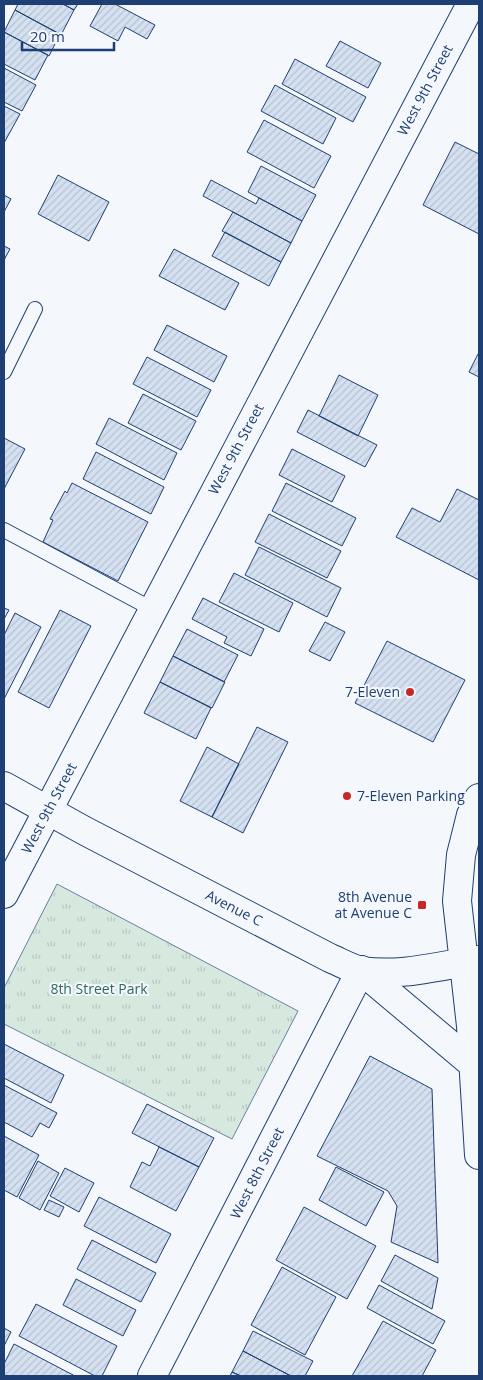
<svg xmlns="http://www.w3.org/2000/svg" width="483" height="1380" viewBox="0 0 483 1380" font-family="'Open Sans',sans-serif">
<defs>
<pattern id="park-tufts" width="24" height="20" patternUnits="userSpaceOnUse" patternTransform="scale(1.25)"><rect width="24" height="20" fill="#d7e8df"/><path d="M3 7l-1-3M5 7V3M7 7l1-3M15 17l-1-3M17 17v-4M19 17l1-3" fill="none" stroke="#b8c8c3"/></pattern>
<pattern id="building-hatch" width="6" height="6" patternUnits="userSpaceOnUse" patternTransform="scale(1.25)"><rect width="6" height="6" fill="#d5e0f0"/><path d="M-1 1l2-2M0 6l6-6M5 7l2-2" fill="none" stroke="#b6c1d1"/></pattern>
</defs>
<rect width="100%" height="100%" fill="#f4f7fb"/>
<path fill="url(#park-tufts)" stroke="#687fa3" d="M 57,884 L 298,1011 L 232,1139 L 4,1024 L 4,988 Z"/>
<path fill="url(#building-hatch)" stroke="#1d3f73" d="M 18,4 L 63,4 L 74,10 L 61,35 L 15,10 Z
M 63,4 L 78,4 L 74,10 Z
M 102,4 L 115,4 L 155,25 L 147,39 L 125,27 L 118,41 L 90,26 Z
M 15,10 L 60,34 L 49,56 L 4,32 Z
M 4,32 L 48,55 L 35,80 L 4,64 Z
M 340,41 L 381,63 L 368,88 L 326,66 Z
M 295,59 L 366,97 L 353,122 L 282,84 Z
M 4,68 L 36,85 L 22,111 L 4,102 Z
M 275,85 L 336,118 L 323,144 L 261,111 Z
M 4,106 L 20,114 L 4,143 Z
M 264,120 L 331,156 L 314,188 L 247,152 Z
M 455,142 L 479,154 L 479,152 L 479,234 L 423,205 Z
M 261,166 L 316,195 L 302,221 L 248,192 Z
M 58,175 L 109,202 L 89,241 L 38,214 Z
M 211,180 L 256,204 L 259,198 L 302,221 L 291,243 L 203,196 Z
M 4,195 L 11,199 L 4,212 Z
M 233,212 L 291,243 L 281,262 L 222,231 Z
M 225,232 L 281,262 L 269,286 L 212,256 Z
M 4,246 L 10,249 L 4,260 Z
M 174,249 L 239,283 L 225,310 L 159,276 Z
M 167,325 L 227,356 L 214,382 L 154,350 Z
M 478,354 L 479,354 L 479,377 L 469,372 Z
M 147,357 L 211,390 L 197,417 L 133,384 Z
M 339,375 L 378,395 L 358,436 L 319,416 Z
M 143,394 L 196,421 L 181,450 L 128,423 Z
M 308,410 L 377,445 L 365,467 L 297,432 Z
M 109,418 L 177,453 L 164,480 L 96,444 Z
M 4,438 L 25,449 L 4,489 Z
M 292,449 L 345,476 L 332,502 L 279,475 Z
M 96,452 L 164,487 L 151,514 L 83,479 Z
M 72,483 L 148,522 L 118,581 L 43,542 L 53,520 L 50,519 L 65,491 L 67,493 Z
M 286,483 L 356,518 L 342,546 L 272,511 Z
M 457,489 L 479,500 L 479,580 L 396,537 L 412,508 L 440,522 Z
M 269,514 L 341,551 L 327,578 L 255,542 Z
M 259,547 L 341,588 L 327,617 L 245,575 Z
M 234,573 L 293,603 L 279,632 L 219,602 Z
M 203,598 L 264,629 L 251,656 L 224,643 L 227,637 L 192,619 Z
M 4,608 L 9,610 L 4,619 Z
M 60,610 L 91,626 L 49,708 L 18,692 Z
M 15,613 L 41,627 L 4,699 L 4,635 Z
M 325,622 L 345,632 L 330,661 L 309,651 Z
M 187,629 L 238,655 L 224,682 L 173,656 Z
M 387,641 L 465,680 L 433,742 L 355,703 Z
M 173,656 L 225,682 L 212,708 L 160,682 Z
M 160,682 L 211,708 L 196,739 L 144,713 Z
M 257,727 L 288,742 L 243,833 L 212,817 Z
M 207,747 L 239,764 L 212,817 L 180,801 Z
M 4,1044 L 64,1075 L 51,1103 L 4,1078 Z
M 370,1056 L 432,1089 L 438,1263 L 391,1242 L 397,1206 L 388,1191 L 317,1156 Z
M 4,1085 L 57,1113 L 49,1128 L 40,1123 L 32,1137 L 4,1122 Z
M 147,1104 L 214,1138 L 199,1167 L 132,1133 Z
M 4,1136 L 39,1155 L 17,1197 L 4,1190 Z
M 159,1147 L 199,1167 L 176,1211 L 130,1187 L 142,1162 L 150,1166 Z
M 38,1161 L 59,1173 L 40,1210 L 19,1198 Z
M 336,1167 L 384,1192 L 366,1226 L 319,1200 Z
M 65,1168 L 94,1183 L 79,1212 L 50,1196 Z
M 99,1197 L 171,1234 L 156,1263 L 84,1226 Z
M 49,1200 L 64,1207 L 59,1217 L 44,1210 Z
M 304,1207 L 376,1246 L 347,1299 L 276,1260 Z
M 92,1240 L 156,1273 L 141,1302 L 77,1269 Z
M 395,1255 L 438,1278 L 432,1309 L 381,1281 Z
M 282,1267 L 336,1297 L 305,1355 L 251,1325 Z
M 76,1279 L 136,1310 L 123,1336 L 63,1305 Z
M 379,1285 L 445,1321 L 433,1344 L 367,1308 Z
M 36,1304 L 117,1346 L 102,1376 L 95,1376 L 19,1336 Z
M 383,1321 L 436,1350 L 422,1376 L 352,1376 Z
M 4,1328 L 11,1332 L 4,1346 Z
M 253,1331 L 313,1361 L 305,1376 L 291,1376 L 243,1351 Z
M 14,1344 L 75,1376 L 4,1376 L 4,1364 Z
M 243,1351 L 291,1376 L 241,1376 L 232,1372 Z
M 232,1372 L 241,1376 L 230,1376 Z"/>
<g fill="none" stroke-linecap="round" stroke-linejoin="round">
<defs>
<path id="lane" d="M 4,372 L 35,309
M 4,530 L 152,609"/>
<path id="street" d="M 4,894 L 471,4
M 152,1376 L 361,970"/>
<path id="secondary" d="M 4,786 L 85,831 L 330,958 C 340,962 351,969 362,971 C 402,977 441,965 479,960
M 479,798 L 471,815 L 461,855 L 457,901 L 471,1026 L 479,1155
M 361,970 L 474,1065"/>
</defs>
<use href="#lane" stroke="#1d3f73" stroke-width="16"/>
<use href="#street" stroke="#1d3f73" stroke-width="30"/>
<use href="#secondary" stroke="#1d3f73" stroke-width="30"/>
<use href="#lane" stroke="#f4f7fb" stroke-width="14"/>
<use href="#street" stroke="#f4f7fb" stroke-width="28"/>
<use href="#secondary" stroke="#f4f7fb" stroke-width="28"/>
</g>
<g fill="#c62828" stroke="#f4f7fb" stroke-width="2">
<circle cx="410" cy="692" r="5"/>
<circle cx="347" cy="796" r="5"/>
<rect x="417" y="900" width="10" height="10" rx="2.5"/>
</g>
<g text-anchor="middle" stroke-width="4" stroke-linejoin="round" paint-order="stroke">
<g font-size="14" fill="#1d3f73" stroke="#f4f7fb">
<text transform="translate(425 90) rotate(-62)" y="5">West 9th Street</text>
<text transform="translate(236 449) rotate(-62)" y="5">West 9th Street</text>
<text transform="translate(49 808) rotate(-62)" y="5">West 9th Street</text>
<text transform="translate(234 908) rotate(27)" y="5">Avenue C</text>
<text transform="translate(257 1173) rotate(-63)" y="5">West 8th Street</text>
</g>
<g font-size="14" fill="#1d3f73" stroke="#f4f7fb" text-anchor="end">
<text x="400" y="697">7-Eleven</text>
<text x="357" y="801" text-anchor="start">7-Eleven Parking</text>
<text x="412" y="902">8th Avenue<tspan x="412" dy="16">at Avenue C</tspan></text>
</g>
<g font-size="14" fill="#2c6c60" stroke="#f4f7fb">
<text x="99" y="994">8th Street Park</text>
</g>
</g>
<rect width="483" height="1380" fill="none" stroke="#1d3f73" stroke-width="10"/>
<path d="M22 42v8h92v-8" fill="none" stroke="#1d3f73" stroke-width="2.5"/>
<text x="30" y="42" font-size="15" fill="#1d3f73" stroke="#f4f7fb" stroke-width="4" paint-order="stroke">20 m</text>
</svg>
